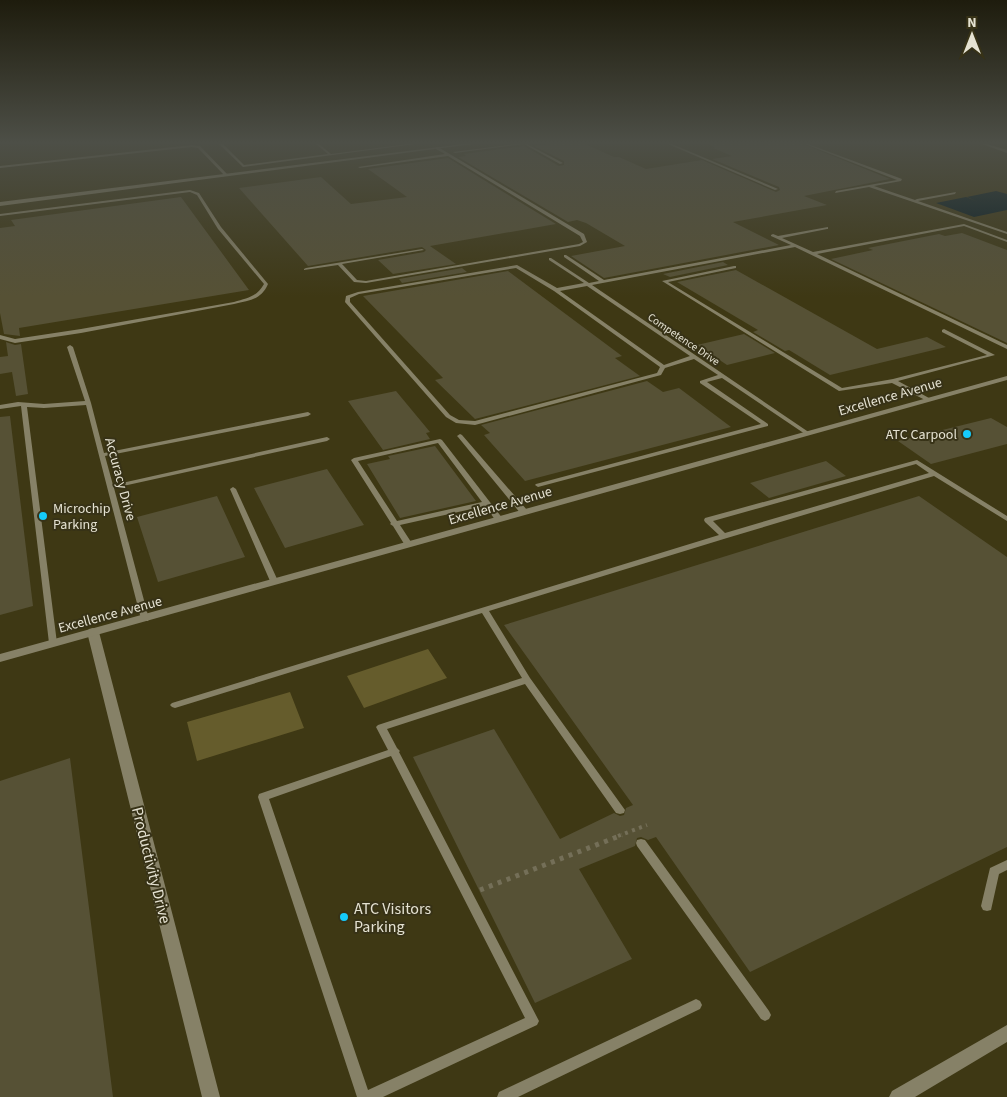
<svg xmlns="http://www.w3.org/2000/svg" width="1007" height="1097" viewBox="0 0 1007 1097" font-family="'Source Sans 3',sans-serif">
<rect width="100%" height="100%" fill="#373217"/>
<path fill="#3e3814" d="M 0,144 L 1007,144 L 1007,1097 L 0,1097 Z"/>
<path fill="#655c2c" d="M 428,649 L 447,678 L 364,708 L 347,676 Z
M 290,692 L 304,728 L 197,761 L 187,722 Z"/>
<path fill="#021921" d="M 996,191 L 1007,194 L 1007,210 L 974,217 L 936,203 L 966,197 L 976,201 L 967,197 Z"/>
<path fill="#565135" d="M 549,144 L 585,144 L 614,157 L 619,157 L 646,169 L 702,160 L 776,192 L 780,190 L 779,187 L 712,159 L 732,156 L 713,148 L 716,148 L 708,144 L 803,144 L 890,179 L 804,196 L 827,205 L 733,222 L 779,245 L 604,278 L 571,256 L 625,246 L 586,223 L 577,220 L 568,222 L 458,157 L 466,156 L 464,154 L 524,146 L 559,166 L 564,165 L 564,161 L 534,146 Z
M 448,158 L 556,224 L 430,246 L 456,264 L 393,274 L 378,260 L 424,252 L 426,250 L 422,247 L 308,266 L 239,188 L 321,177 L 351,204 L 407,197 L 368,169 Z
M 181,197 L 249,290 L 19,328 L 20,336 L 4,334 L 0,313 L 0,228 L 15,226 L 11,220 Z
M 962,233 L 1007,250 L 1007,343 L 831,259 L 873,250 L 868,248 L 939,234 L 945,236 Z
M 723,262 L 728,265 L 670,277 L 663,274 Z
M 462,268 L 467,272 L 402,283 L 399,279 Z
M 736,270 L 877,349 L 927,337 L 946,347 L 830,375 L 789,350 L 785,351 L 753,332 L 758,330 L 677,282 Z
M 508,271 L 622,356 L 615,358 L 640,376 L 475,419 L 435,380 L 443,378 L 363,296 Z
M 744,334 L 775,353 L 727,365 L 697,345 Z
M 6,342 L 15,345 L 21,344 L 28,394 L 16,396 L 12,372 L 0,374 L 0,357 L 8,356 Z
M 647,381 L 663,392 L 679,388 L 731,427 L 525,481 L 484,435 L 490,433 L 481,425 Z
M 396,391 L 430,432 L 426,433 L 430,439 L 383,450 L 348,401 Z
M 10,416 L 33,606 L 0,615 L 0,417 Z
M 991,418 L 1007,427 L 1007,444 L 931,464 L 898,441 Z
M 435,446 L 476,501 L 400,518 L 367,464 L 390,459 L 388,456 Z
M 826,461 L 846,476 L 769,498 L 750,483 Z
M 327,469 L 364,525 L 285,548 L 254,488 Z
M 217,496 L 245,557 L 158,582 L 137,517 Z
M 919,496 L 1007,557 L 1007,847 L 750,972 L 656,837 L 648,840 L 641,837 L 637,838 L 635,846 L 579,869 L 632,959 L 535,1003 L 413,757 L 494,729 L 560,839 L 614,813 L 620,816 L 624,815 L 626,808 L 633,805 L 504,625 Z
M 70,758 L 113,1097 L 0,1097 L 0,781 Z"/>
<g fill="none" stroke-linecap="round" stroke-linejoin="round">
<path stroke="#746f58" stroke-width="4" stroke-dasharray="3 4.5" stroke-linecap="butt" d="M 618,836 L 647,825"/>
<path stroke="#746f58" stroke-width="5" stroke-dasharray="4 5.5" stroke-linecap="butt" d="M 480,890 L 622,835"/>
<path fill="#868167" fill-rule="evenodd" d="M 219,144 L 223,144 L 244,165 L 328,154 L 316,144 L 319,144 L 331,154 L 408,144 L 415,144 L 243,167 Z
M 516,144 L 527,144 L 563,163 L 560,164 L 524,144 L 455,153 L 453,152 Z
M 668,144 L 672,144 L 778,189 L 775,190 Z
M 805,144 L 808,144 L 902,179 L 901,181 L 874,186 L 915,200 L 917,199 L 956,192 L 955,194 L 918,201 L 1007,232 L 1007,234 L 869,187 L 835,193 L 836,191 L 897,180 Z
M 192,145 L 200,146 L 227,174 L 227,176 L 225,176 L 198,148 L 192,147 L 0,168 L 0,166 Z
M 436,147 L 438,147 L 584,234 L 587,242 L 580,246 L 366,283 L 354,282 L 338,265 L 304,270 L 304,269 L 306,268 L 422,249 L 424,250 L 342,264 L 357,280 L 366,281 L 579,244 L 583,242 L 580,236 L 448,156 L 360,168 L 358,167 L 445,154 L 436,149 Z
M 190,190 L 199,193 L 221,227 L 268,284 C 261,300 250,300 234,304 L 81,333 L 15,343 L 0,339 L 0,335 L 15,339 L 81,329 L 234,302 C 247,298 257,297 264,284 L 218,229 L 197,195 L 190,192 L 0,216 L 0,214 Z
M 964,224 L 1007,240 L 1007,242 L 964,226 L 817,254 L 1007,345 L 1007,349 L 795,247 L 592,285 L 810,433 L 807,435 L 805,434 L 722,378 L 707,382 L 768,424 L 768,426 L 538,487 L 535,485 L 536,484 L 761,424 L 700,383 L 700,381 L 718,375 L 694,359 L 665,368 L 661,375 L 475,425 L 456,423 L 446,417 L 345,302 L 346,296 L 358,292 L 517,265 L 557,288 L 584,283 L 549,260 L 549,258 L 551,258 L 589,283 L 599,281 L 564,257 L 564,255 L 566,255 L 604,280 L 791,245 L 771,236 L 771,235 L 773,234 L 778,236 L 828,227 L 828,229 L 827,229 L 782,238 L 813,252 ZM 516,268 L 554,291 L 660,367 L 657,373 L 475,421 L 459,420 L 450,415 L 350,302 L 350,298 L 359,294 ZM 587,286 L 690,356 L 664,365 L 560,291 Z
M 734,266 L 736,266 L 736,268 L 668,282 L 842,388 L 893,379 L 987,355 L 942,332 L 942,330 L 944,329 L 995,355 L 898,381 L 929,398 L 930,399 L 927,401 L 892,383 L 839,391 L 662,281 Z
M 70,345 L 73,347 L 91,403 L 104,453 L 308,412 L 311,414 L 308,416 L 105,456 L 113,485 L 327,437 L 330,439 L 327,441 L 114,488 L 149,619 L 148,621 L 142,621 L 141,619 L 86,405 L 44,408 L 27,407 L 57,643 L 56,645 L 50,645 L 49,643 L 21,406 L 0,409 L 0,405 L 18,402 L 44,404 L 85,401 L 67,347 Z
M 460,434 L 462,435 L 527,510 L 528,512 L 527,514 L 521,514 L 458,437 L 457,436 Z
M 440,439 L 442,440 L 503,519 L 499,521 L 496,521 L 485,506 L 400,525 L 413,545 L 409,547 L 406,547 L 393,526 L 390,524 L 391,523 L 351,460 L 354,458 ZM 438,443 L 482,502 L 397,521 L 358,461 Z
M 917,460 L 1007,516 L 1007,521 L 934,476 L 727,538 L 489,611 L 530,678 L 625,810 L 624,813 L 620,814 L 616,813 L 525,684 L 387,729 L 397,748 L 400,751 L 399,752 L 539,1021 L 537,1025 L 383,1097 L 357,1097 L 258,797 L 259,794 L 388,750 L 376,727 L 378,725 L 522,678 L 482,613 L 175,708 L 172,707 L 170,705 L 172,703 L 719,535 L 705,522 L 704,520 L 705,518 ZM 916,464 L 929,473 L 725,533 L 713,521 ZM 391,756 L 525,1018 L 368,1090 L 269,799 Z
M 233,487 L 236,489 L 278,581 L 277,583 L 274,583 L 270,581 L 230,489 Z
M 641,839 L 645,840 L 769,1011 L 771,1015 L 769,1019 L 765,1021 L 761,1019 L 637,846 L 636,843 L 637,840 Z
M 1007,860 L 1007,870 L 999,874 L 991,910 L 987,911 L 983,910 L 981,906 L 990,868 Z
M 696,999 L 700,1001 L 702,1005 L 700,1009 L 518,1097 L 497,1097 L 499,1092 Z"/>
<path fill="#868167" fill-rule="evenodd" d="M 93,628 L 97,629 L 99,632 L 220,1097 L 202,1097 L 87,632 L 89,629 Z
M 1007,1025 L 1007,1042 L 915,1097 L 889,1097 L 892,1091 Z"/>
<path fill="#868167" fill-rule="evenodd" d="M 463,144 L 473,144 L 0,206 L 0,202 Z
M 982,144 L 987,144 L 1007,150 L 1007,153 Z
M 1007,376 L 1007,380 L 0,662 L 0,654 Z"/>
</g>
<linearGradient id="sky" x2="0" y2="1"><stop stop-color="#1e1c0d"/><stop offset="0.48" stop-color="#4d4f47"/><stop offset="1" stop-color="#4d4f47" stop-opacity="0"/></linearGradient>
<rect width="1007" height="297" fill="url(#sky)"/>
<g fill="#15cafb" stroke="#373217" stroke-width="2">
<circle cx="967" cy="434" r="5"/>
<circle cx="43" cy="516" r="5"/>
<circle cx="344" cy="917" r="5"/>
</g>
<g text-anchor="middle" stroke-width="4" stroke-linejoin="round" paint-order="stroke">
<g font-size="11" fill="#e5e2d2" stroke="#373217">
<text transform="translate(684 339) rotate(34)" y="4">Competence Drive</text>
</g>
<g font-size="14" fill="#e5e2d2" stroke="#373217">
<text transform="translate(890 396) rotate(-16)" y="5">Excellence Avenue</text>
<text transform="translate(121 479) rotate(75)" y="5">Accuracy Drive</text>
<text transform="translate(500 505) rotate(-16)" y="5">Excellence Avenue</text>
<text transform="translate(110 614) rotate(-15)" y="5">Excellence Avenue</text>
</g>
<g font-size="14" fill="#e5e2d2" stroke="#373217" text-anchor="end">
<text x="957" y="439">ATC Carpool</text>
<text x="53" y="513" text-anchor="start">Microchip<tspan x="53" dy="16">Parking</tspan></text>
</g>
<g font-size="16" fill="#e5e2d2" stroke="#373217">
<text transform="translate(152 865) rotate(76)" y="6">Productivity Drive</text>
</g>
<g font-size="16" fill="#e5e2d2" stroke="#373217" text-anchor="start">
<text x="354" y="914">ATC Visitors<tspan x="354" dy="18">Parking</tspan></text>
</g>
</g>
<g transform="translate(972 35)" stroke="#373217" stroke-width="4" paint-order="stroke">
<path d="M0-4L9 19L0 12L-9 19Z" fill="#e5e2d2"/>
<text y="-8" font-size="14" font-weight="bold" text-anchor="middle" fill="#e5e2d2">N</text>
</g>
</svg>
